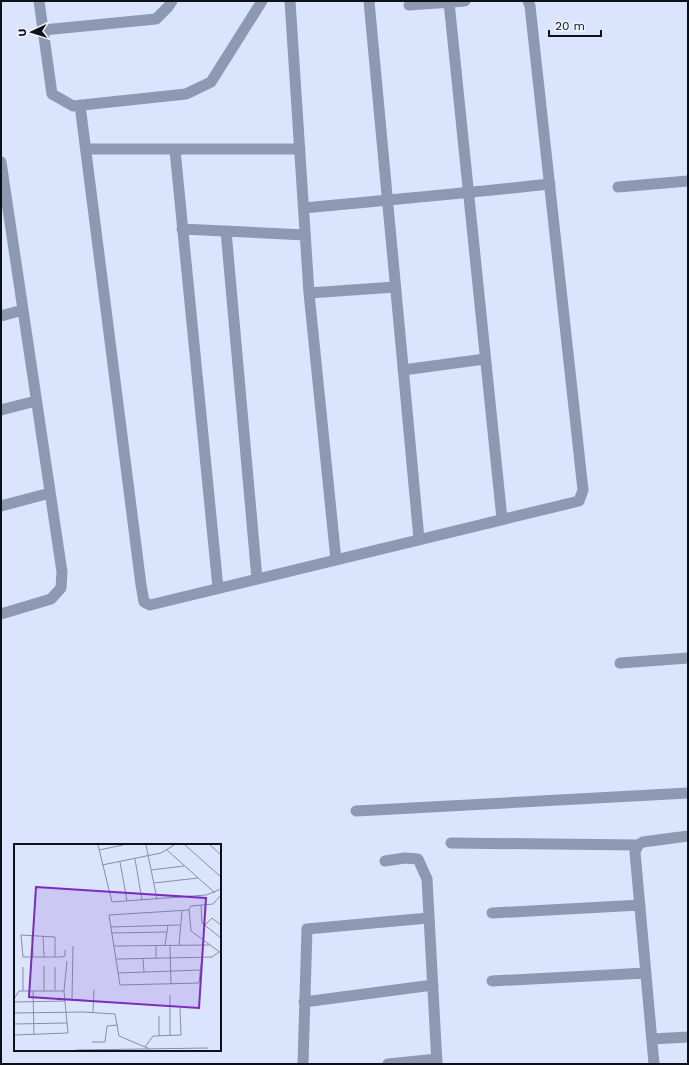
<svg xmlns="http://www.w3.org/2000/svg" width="689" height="1065" viewBox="0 0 689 1065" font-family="'Work Sans',sans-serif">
<rect width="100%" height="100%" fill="#dae4fd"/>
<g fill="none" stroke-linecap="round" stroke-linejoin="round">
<path stroke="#8d99b3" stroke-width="11" d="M 39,1 L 52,94 L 73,106 L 186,94 L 211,82 L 262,1
M 290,1 L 309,293 L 336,560
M 369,1 L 419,539
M 449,2 L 502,519
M 409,5 L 465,1
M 43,30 L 156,19 L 168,7 L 172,1
M 80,105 L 141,585 L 144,602 L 150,605 L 579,501 L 583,490 L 530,6 L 528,1
M 86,149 L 300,149
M 175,150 L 218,588
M 1,162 L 62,572 L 61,588 L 51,599 L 1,614
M 618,187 L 688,181
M 304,208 C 386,200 468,193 550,184
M 182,229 L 305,235
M 226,231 L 257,579
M 309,293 L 395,287
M 1,316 L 23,310
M 403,370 L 485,359
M 1,410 L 36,401
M 1,506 L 50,493
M 620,663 L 688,658
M 356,811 L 688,793
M 451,843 L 638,845
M 385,861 L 405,858 L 418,859 L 427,879 L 437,1064
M 492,913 L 640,905
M 492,981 L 646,973
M 304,1002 L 433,985
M 652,1039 L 688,1037
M 303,1064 L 307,929 L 428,918
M 388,1064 L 437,1059
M 654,1064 L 635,852 L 638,845 L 643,842 L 688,836"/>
</g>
<g transform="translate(14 844)">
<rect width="207" height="207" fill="#dae4fd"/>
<path fill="none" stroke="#888fa1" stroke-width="1" d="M 84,1 L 98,58 L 192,51 L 207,45M 132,1 L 143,55M 171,1 L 207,33M 196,1 L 207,11M 85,6 L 109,1M 153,6 L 201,49M 121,15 L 128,56M 106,18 L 113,57M 88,21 L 147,9 L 160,1M 137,26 L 170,22M 140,39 L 184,34M 187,61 L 188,79 L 207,94M 175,66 L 95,71 L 106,141 L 185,139 L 187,120M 190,82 L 198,74 L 207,81M 96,83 L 166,81M 97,89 L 153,88M 18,91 L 19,112M 29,92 L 30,113M 142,101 L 142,114M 151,101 L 154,81M 156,101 L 157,140M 165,101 L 168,67M 99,102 L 195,101M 207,109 L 177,87 L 175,65 L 177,62 L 199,60 L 207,51M 41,113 L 41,93 L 7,91 L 9,113 L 47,113 L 51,112 L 51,106M 102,115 L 198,113 L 205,108M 129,115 L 130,128M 104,129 L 187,126M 41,146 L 41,123M 9,147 L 9,123M 19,147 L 20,191M 30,147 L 30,122M 50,147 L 53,117M 156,151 L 156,192M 0,155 L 5,147 L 50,147 L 54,189 L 0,191M 51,155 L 80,157M 58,156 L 59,102M 0,158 L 51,157M 79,168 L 80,146M 0,169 L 69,168 L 101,170 L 105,192 L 136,205M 0,180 L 53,179M 145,192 L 145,172M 78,198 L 91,198 L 93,182 L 104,181M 131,203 L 139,192 L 167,191 L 166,164M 62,206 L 194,204"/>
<path fill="#7b2cbf" fill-opacity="0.15" stroke="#7b2cbf" stroke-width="2" d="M 22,43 L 192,54 L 185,164 L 15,153 Z"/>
<rect width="207" height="207" fill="none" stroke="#0d1018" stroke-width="2"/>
</g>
<rect width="689" height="1065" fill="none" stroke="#0d1018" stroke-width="4"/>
<g transform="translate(32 32) rotate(266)" stroke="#edf2fc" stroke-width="3" paint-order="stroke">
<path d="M0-3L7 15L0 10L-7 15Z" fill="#0d1018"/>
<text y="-6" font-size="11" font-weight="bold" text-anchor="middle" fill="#0d1018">U</text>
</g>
<path d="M549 30v6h52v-6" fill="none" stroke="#0d1018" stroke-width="2"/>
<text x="555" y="30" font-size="12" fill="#0d1018" stroke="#edf2fc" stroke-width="3" paint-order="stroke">20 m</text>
</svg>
